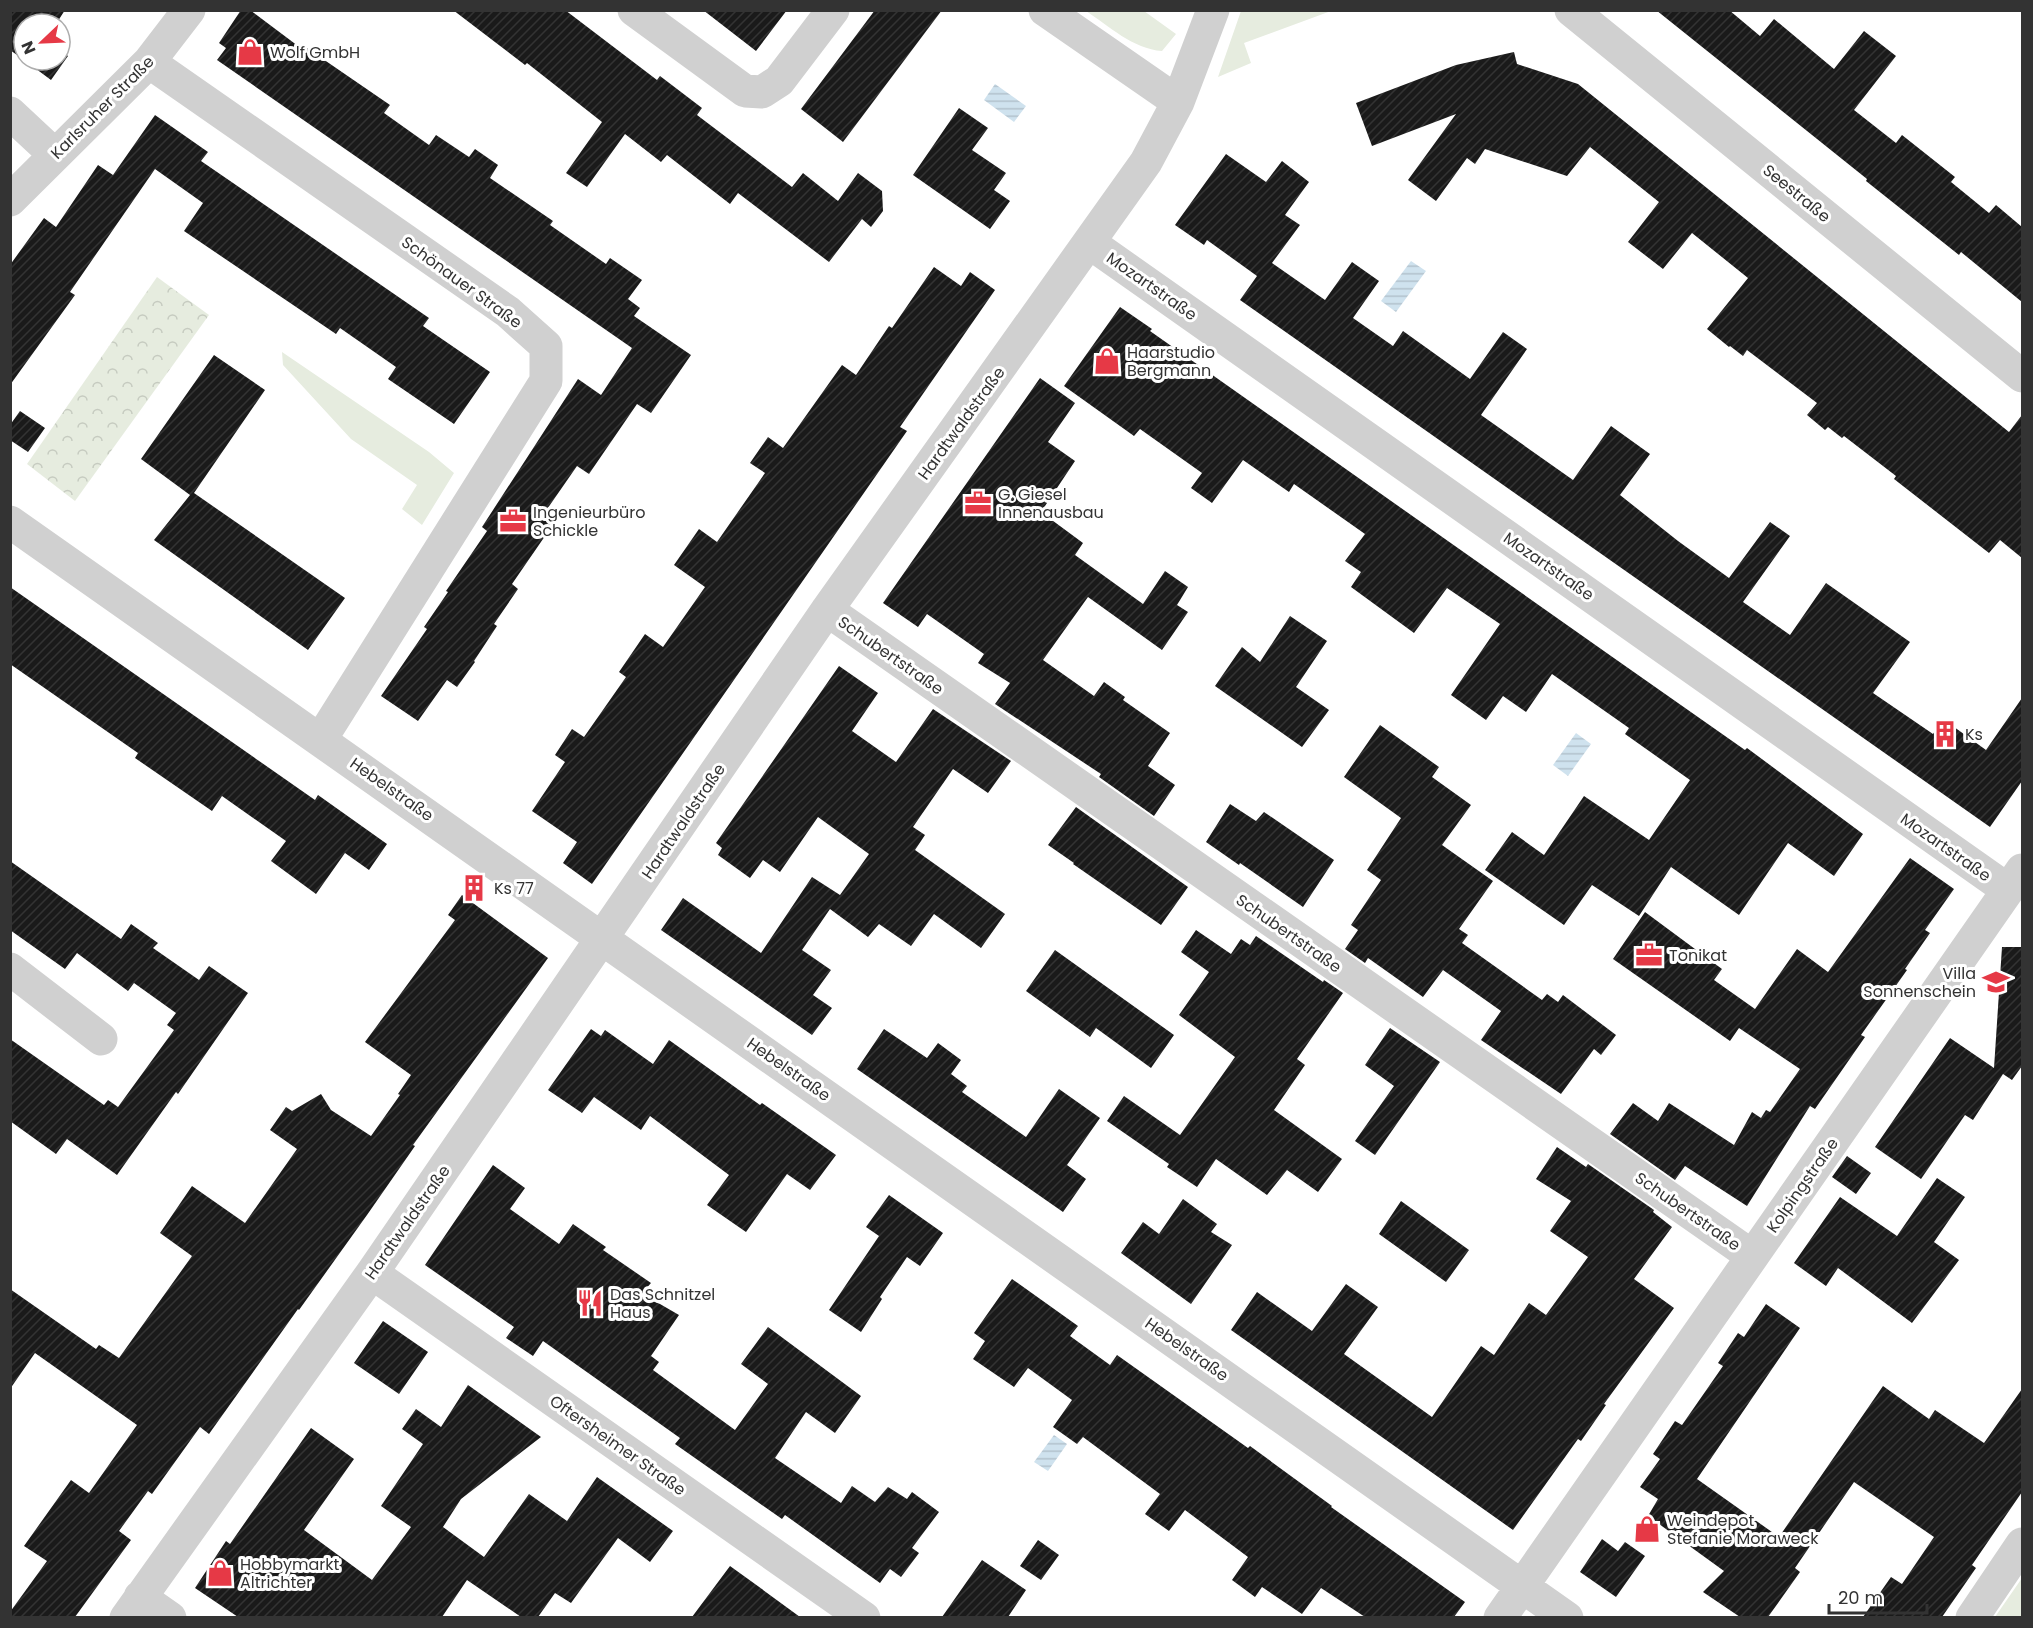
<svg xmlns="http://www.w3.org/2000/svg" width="2033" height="1628" viewBox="0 0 2033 1628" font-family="Poppins,sans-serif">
<defs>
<pattern id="park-crowns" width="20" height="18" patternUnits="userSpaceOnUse" patternTransform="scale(1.5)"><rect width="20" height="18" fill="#e6ecdf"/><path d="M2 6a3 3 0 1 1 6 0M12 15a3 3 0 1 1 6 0" fill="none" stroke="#c6cbc0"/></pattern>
<pattern id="water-rules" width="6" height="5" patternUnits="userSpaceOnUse" patternTransform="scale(1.5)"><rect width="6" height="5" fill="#cfe2ee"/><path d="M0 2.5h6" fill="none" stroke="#b2c2cd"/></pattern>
<pattern id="building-hatch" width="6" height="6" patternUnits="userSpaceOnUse" patternTransform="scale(1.5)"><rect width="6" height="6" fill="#1a1a1a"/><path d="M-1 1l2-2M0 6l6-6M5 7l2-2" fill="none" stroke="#333"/></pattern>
</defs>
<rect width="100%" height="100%" fill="#fff"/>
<path fill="#e6ecdf" d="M 1086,11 L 1144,11 L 1176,34 L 1162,51 C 1133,49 1109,26 1086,11 Z
M 1241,11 L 1241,10 L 1331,11 L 1244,43 L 1251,63 L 1218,77 Z
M 282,352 L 429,452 L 454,473 L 422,525 L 402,509 L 417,485 L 351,439 L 283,365 Z
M 2022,1578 L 2022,1617 L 1995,1617 Z"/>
<path fill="url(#park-crowns)" d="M 157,277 L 209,315 L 75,501 L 27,464 Z"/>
<path fill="url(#water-rules)" d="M 995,84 L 1026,106 L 1014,122 L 984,100 Z
M 1411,261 L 1426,271 L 1396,312 L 1381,301 Z
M 1576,733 L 1591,744 L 1568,776 L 1553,765 Z
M 1054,1435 L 1067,1444 L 1048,1471 L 1034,1462 Z"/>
<path fill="url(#building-hatch)" d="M 10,10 L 65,10 L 56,24 L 24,24 L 24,60 L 10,50 Z
M 241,10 L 250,10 L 302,49 L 304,46 L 390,105 L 384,113 L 429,145 L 436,135 L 469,157 L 475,149 L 498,165 L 490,178 L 553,221 L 550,225 L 606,264 L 610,258 L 642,280 L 628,299 L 640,308 L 634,316 L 691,355 L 651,413 L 637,404 L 589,474 L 577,466 L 543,515 L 554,523 L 512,584 L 518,589 L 494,624 L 497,626 L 474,661 L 475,662 L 457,687 L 447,680 L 418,721 L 381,696 L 427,629 L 424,627 L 448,592 L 446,591 L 487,531 L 482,527 L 578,379 L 601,395 L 632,348 L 217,60 L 226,48 L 219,43 Z
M 453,10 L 565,10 L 657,80 L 660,76 L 702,108 L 697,115 L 792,187 L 803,173 L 838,201 L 858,173 L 882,191 L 883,211 L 871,227 L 862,219 L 829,262 L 738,193 L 730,204 L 667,155 L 661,162 L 625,134 L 587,187 L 566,173 L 602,122 L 527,63 L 525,65 Z
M 703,10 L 787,10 L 756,51 Z
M 875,10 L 942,10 L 843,142 L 801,109 Z
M 1656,10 L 1729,10 L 1760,36 L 1774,19 L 1834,69 L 1864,31 L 1896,56 L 1854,110 L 1896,143 L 1902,135 L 1955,177 L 1951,182 L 1989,213 L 1996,205 L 2022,227 L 2022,302 L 1961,252 L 1959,255 L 1866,181 L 1867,179 Z
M 60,50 L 68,56 L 51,80 L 24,60 L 60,60 Z
M 1514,52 L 1517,64 L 1578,84 L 2009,432 L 2022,415 L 2022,558 L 2000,540 L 1989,553 L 1894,479 L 1896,476 L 1844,436 L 1842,438 L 1828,427 L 1825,430 L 1807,415 L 1817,403 L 1747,350 L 1743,356 L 1730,346 L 1729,347 L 1707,329 L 1748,278 L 1692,233 L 1663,269 L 1628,242 L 1659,202 L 1590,147 L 1567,176 L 1485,149 L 1475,164 L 1467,158 L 1436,201 L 1408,180 L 1456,114 L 1372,146 L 1356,103 L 1456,65 Z
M 959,108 L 988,128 L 972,150 L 1006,173 L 994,190 L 1010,201 L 990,229 L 913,175 Z
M 155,115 L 208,152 L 201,161 L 429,318 L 423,326 L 490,372 L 454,424 L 388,379 L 396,367 L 340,328 L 336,334 L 184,231 L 203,203 L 155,169 L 70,292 L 75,295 L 10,385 L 10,265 L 44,218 L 56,227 L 98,165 L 113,175 Z
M 1226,154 L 1266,182 L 1282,161 L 1309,182 L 1285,215 L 1300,225 L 1272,263 L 1325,300 L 1352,262 L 1379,281 L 1353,318 L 1393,346 L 1403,331 L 1470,379 L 1503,332 L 1527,349 L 1481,415 L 1573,480 L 1611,426 L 1650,454 L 1620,495 L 1678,541 L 1729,578 L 1770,522 L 1790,536 L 1743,602 L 1790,635 L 1826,583 L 1910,642 L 1873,693 L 1933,734 L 1943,719 L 1986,750 L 2022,698 L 2022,781 L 1990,827 L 1240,300 L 1257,276 L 1207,240 L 1204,245 L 1175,225 Z
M 934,267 L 961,286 L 970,272 L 995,290 L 900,427 L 907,431 L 592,884 L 563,863 L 577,842 L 532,811 L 565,762 L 555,755 L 572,729 L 584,737 L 626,677 L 619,672 L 645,634 L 663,647 L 705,587 L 674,565 L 699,529 L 717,542 L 765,473 L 750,463 L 768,437 L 783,448 L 842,365 L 856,375 L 889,326 L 892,328 Z
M 1120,307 L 1152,329 L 1150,331 L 1611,656 L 1745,750 L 1747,748 L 1863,834 L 1834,876 L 1788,843 L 1739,915 L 1671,867 L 1639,916 L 1592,885 L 1564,925 L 1485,870 L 1512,832 L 1544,855 L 1584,796 L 1649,840 L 1690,780 L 1625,734 L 1629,728 L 1552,674 L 1526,712 L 1503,696 L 1486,720 L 1451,695 L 1500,624 L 1447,588 L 1414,633 L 1351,587 L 1361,572 L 1345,561 L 1365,534 L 1294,484 L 1289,492 L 1243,460 L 1212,503 L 1191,488 L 1202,473 L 1140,429 L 1134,436 L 1064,386 Z
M 214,355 L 265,390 L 194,493 L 345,598 L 308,650 L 154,540 L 190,495 L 141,459 Z
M 1040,378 L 1075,403 L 1048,442 L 1075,461 L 1041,512 L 1083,543 L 1075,555 L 1143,604 L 1165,571 L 1188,587 L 1177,605 L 1188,612 L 1162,650 L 1088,597 L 1043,660 L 1094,696 L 1104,682 L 1125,697 L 1123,700 L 1170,733 L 1148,766 L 1175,785 L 1154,816 L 1099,777 L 1101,774 L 995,704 L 1010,683 L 978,663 L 984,654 L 927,614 L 918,627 L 883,603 Z
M 20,411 L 45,428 L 28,452 L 10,440 L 10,425 Z
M 10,587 L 315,800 L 318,795 L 387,844 L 369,870 L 345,853 L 316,894 L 271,861 L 286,841 L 222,796 L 212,811 L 135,758 L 138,753 L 10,664 Z
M 1290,616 L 1327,641 L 1296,687 L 1329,710 L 1302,747 L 1215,686 L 1242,647 L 1260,662 Z
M 839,666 L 878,693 L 852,731 L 896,762 L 933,709 L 1011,761 L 988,793 L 953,769 L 913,827 L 925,835 L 915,850 L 1005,914 L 981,948 L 934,914 L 911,946 L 879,924 L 868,937 L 830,909 L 802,950 L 831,970 L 813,995 L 832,1008 L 812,1035 L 661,930 L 683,898 L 761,953 L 812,877 L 840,895 L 869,854 L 818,817 L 780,872 L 763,860 L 750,878 L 718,855 L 722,848 L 716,843 Z
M 1380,725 L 1439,767 L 1432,777 L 1471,805 L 1442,845 L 1493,881 L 1459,929 L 1468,935 L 1462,943 L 1542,1000 L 1547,994 L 1558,1002 L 1563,995 L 1616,1035 L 1601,1055 L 1594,1049 L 1561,1094 L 1481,1040 L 1501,1011 L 1443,970 L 1423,997 L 1368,958 L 1365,963 L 1345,949 L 1358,930 L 1351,925 L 1381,880 L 1367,870 L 1401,818 L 1344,777 Z
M 1230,804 L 1256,821 L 1264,812 L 1334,860 L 1303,907 L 1240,863 L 1239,865 L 1206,842 Z
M 1076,807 L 1188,887 L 1161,925 L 1073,864 L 1074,863 L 1048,845 Z
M 1910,858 L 1954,889 L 1925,930 L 1930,933 L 1905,969 L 1907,970 L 1861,1035 L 1865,1037 L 1815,1109 L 1810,1106 L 1747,1206 L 1685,1166 L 1675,1180 L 1610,1134 L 1633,1103 L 1658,1121 L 1669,1103 L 1734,1145 L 1752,1112 L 1761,1118 L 1766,1110 L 1770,1112 L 1800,1069 L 1739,1028 L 1730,1041 L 1613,959 L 1645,912 L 1722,969 L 1714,980 L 1755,1009 L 1797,949 L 1828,972 Z
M 10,861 L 121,939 L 131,924 L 158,943 L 153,948 L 199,980 L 209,966 L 248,993 L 178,1094 L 176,1092 L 117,1175 L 67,1139 L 56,1154 L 10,1121 L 10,1039 L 104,1105 L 108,1100 L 118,1107 L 174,1030 L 167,1025 L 176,1013 L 134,983 L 128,991 L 77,953 L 65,969 L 10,930 Z
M 462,895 L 548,958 L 413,1145 L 415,1146 L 367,1215 L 299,1310 L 298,1309 L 209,1434 L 200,1427 L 152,1494 L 148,1491 L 119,1531 L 131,1540 L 75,1617 L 10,1617 L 10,1612 L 47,1561 L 24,1546 L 71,1480 L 89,1493 L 137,1425 L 35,1353 L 10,1389 L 10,1289 L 96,1349 L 99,1345 L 119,1358 L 192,1256 L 160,1233 L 192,1186 L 245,1223 L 297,1149 L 270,1130 L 286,1107 L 292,1111 L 321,1094 L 331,1110 L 371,1136 L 400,1095 L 398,1094 L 411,1075 L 365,1042 L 455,920 L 448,915 Z
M 1196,930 L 1231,954 L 1241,939 L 1250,945 L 1256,936 L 1323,982 L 1324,980 L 1343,993 L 1297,1059 L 1305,1065 L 1274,1110 L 1342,1159 L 1318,1192 L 1287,1170 L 1267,1195 L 1216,1159 L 1197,1187 L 1167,1167 L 1169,1164 L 1107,1121 L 1124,1096 L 1180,1135 L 1235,1057 L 1179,1015 L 1209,972 L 1181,952 Z
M 2002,947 L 2022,947 L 2022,1066 L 2012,1080 L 2003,1074 L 1973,1120 L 1965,1115 L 1921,1179 L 1875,1147 L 1950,1038 L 1994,1068 Z
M 1055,950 L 1174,1035 L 1151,1068 L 1096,1028 L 1090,1037 L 1026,991 Z
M 1390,1028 L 1440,1062 L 1375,1155 L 1355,1141 L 1394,1086 L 1365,1065 Z
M 591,1029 L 601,1036 L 605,1030 L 653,1064 L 669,1040 L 760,1105 L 762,1103 L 836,1155 L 810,1190 L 787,1174 L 746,1232 L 707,1205 L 729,1175 L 650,1116 L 641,1130 L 594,1097 L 582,1113 L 548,1090 Z
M 884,1029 L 927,1058 L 938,1043 L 961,1060 L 951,1074 L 967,1086 L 962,1092 L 1026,1137 L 1059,1089 L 1100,1118 L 1067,1165 L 1086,1179 L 1063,1212 L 857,1069 Z
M 1557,1147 L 1586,1167 L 1588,1164 L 1654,1210 L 1653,1212 L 1672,1227 L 1634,1279 L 1674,1308 L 1604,1404 L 1606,1405 L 1581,1441 L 1578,1439 L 1513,1530 L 1231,1330 L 1257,1292 L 1312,1331 L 1346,1284 L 1378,1307 L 1344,1354 L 1432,1417 L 1481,1346 L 1494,1355 L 1529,1303 L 1546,1315 L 1588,1257 L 1550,1231 L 1571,1201 L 1536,1179 Z
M 1847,1156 L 1871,1173 L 1856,1194 L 1832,1177 Z
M 493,1165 L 525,1188 L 510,1209 L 559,1244 L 573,1224 L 606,1247 L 603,1250 L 651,1283 L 640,1296 L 660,1304 L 679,1315 L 651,1356 L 659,1362 L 653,1370 L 735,1430 L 768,1384 L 741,1364 L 768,1327 L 861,1396 L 835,1433 L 806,1412 L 775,1458 L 841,1503 L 852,1486 L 875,1502 L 888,1487 L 907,1499 L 912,1492 L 939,1512 L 912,1548 L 919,1553 L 901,1577 L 890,1569 L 880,1583 L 785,1515 L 782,1519 L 675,1444 L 680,1438 L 543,1341 L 533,1356 L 506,1338 L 514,1327 L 425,1265 Z
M 1937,1178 L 1965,1197 L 1934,1242 L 1959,1260 L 1912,1323 L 1838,1268 L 1826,1286 L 1794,1263 L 1840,1197 L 1897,1236 Z
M 889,1195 L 943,1233 L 920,1266 L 907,1257 L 880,1297 L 882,1299 L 861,1332 L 829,1310 L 879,1236 L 866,1227 Z
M 1183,1199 L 1217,1224 L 1211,1232 L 1232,1245 L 1191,1304 L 1121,1253 L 1143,1222 L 1159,1234 Z
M 1401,1201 L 1469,1250 L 1446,1282 L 1379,1234 Z
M 1012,1279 L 1078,1326 L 1070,1336 L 1110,1365 L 1117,1355 L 1248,1448 L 1250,1446 L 1332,1506 L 1331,1507 L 1465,1602 L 1454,1617 L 1365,1617 L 1321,1588 L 1302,1614 L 1262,1587 L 1255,1597 L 1232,1580 L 1248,1557 L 1185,1510 L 1169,1531 L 1145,1514 L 1160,1494 L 1083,1437 L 1077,1444 L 1053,1427 L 1072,1400 L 1028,1368 L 1014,1387 L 973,1359 L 985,1341 L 974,1333 Z
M 1766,1304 L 1800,1328 L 1697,1479 L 1779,1537 L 1883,1386 L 1929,1419 L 1935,1410 L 1984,1443 L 2022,1389 L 2022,1492 L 1972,1565 L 1976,1568 L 1942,1617 L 1863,1617 L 1891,1577 L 1902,1584 L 1934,1537 L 1854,1482 L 1795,1568 L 1800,1572 L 1768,1617 L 1740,1617 L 1703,1592 L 1724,1571 L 1648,1516 L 1658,1499 L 1640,1487 L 1660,1459 L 1653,1454 L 1675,1421 L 1682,1425 L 1723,1366 L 1718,1363 L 1738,1333 L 1744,1337 Z
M 383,1321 L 428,1352 L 399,1394 L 354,1363 Z
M 468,1385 L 541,1437 L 461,1499 L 443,1527 L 484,1557 L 529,1494 L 567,1521 L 597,1477 L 673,1531 L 650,1562 L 618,1538 L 571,1603 L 555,1593 L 538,1617 L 521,1617 L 467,1580 L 442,1617 L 238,1617 L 195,1588 L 226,1541 L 230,1544 L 311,1428 L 354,1459 L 304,1530 L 372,1580 L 411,1527 L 381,1506 L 423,1444 L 402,1429 L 416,1409 L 441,1427 Z
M 1602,1539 L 1618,1551 L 1625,1542 L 1645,1556 L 1616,1597 L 1580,1572 Z
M 1038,1540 L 1059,1555 L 1041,1580 L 1020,1566 Z
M 982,1560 L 1026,1590 L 1008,1617 L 942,1617 Z
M 730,1566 L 755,1584 L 800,1617 L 692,1617 Z"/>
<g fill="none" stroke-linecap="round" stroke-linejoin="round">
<path stroke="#d0d0d0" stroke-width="33" d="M 634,10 L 745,91 L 762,92 L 779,81 L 833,10
M 1045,10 L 1178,102
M 1571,10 L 2022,376
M 149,62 L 508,312 L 546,346 L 546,381 L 321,739
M 10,113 L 55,155
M 10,200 L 149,62 L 189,10
M 1090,243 L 2008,890
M 10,522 L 1567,1618
M 827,610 L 1752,1256
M 10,969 L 101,1039
M 372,1273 L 864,1618
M 140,1597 L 170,1618
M 126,1618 L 372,1273 L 827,610 L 1146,162 L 1178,102 L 1213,10
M 1500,1618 L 2022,870
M 1972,1618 L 2022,1544"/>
</g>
<defs>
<symbol id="shop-bare" viewBox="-9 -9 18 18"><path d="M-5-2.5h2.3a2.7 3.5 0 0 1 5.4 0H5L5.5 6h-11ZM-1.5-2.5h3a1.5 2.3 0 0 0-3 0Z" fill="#e63946" stroke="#fff" stroke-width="2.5" paint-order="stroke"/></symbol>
<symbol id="office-bare" viewBox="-9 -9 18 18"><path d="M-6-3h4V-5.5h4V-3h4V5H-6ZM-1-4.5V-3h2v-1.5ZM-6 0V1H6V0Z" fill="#e63946" stroke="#fff" stroke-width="2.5" paint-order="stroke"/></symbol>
<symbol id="building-bare" viewBox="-9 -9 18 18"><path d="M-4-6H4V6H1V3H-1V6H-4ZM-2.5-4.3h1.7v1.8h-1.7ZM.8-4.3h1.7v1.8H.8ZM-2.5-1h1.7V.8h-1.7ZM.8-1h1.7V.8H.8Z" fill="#e63946" stroke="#fff" stroke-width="2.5" paint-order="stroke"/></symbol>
<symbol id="school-bare" viewBox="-9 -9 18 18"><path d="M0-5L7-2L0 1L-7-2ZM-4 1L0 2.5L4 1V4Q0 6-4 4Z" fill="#e63946" stroke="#fff" stroke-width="2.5" paint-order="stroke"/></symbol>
<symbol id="restaurant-bare" viewBox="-9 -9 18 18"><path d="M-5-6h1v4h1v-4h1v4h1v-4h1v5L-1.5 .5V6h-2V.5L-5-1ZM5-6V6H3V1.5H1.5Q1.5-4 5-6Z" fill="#e63946" stroke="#fff" stroke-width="2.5" paint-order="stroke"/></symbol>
</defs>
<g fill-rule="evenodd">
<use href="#shop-bare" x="231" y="33" width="38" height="38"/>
<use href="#shop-bare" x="1088" y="342" width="38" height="38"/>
<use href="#office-bare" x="959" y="484" width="38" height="38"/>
<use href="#office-bare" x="494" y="502" width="38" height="38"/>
<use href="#building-bare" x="1926" y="715" width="38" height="38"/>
<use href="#building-bare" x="455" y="869" width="38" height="38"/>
<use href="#office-bare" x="1630" y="936" width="38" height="38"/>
<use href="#school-bare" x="1977" y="963" width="38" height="38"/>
<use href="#restaurant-bare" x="571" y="1284" width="38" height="38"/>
<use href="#shop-bare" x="1628" y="1510" width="38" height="38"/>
<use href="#shop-bare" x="201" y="1554" width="38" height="38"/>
</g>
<g text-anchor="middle" stroke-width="6" stroke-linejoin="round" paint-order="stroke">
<g font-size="16" fill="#333" stroke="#fff" text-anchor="start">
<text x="270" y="58">Wolf GmbH</text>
<text x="1127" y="358">Haarstudio<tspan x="1127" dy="18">Bergmann</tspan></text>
<text x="998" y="500">G. Giesel<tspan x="998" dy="18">Innenausbau</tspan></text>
<text x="533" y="518">Ingenieurbüro<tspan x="533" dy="18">Schickle</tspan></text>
<text x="1965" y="740">Ks</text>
<text x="494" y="894">Ks 77</text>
<text x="1669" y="961">Tonikat</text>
<text x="1976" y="979" text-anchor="end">Villa<tspan x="1976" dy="18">Sonnenschein</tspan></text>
<text x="610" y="1300">Das Schnitzel<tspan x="610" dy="18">Haus</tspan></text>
<text x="1667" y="1526">Weindepot<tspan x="1667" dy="18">Stefanie Moraweck</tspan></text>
<text x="240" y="1570">Hobbymarkt<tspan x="240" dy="18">Altrichter</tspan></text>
</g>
<g font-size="16" fill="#333" stroke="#fff">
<text transform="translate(102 107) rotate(-45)" y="6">Karlsruher Straße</text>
<text transform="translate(1797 193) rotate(39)" y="6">Seestraße</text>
<text transform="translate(462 282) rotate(36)" y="6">Schönauer Straße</text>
<text transform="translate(1152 286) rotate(35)" y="6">Mozartstraße</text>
<text transform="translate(961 423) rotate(-54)" y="6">Hardtwaldstraße</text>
<text transform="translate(1549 566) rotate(35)" y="6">Mozartstraße</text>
<text transform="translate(891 655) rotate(35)" y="6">Schubertstraße</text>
<text transform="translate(392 789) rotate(35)" y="6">Hebelstraße</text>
<text transform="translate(683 821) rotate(-56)" y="6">Hardtwaldstraße</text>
<text transform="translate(1946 847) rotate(35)" y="6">Mozartstraße</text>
<text transform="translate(1289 933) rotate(35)" y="6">Schubertstraße</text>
<text transform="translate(789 1069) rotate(35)" y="6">Hebelstraße</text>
<text transform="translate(1802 1185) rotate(-55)" y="6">Kolpingstraße</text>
<text transform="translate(1688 1211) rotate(35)" y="6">Schubertstraße</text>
<text transform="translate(407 1222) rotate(-55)" y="6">Hardtwaldstraße</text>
<text transform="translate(1187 1349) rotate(35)" y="6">Hebelstraße</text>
<text transform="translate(618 1445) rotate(35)" y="6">Oftersheimer Straße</text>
</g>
</g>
<rect width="2033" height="1628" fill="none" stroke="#333333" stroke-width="24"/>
<g transform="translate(42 42) rotate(247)"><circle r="28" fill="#ffffff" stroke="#adadad" stroke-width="1.5"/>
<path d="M0-4.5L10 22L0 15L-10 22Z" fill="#e63946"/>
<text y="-9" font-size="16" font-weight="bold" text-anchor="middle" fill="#333333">N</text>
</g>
<path d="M1829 1604v9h98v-9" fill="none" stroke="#333333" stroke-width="3"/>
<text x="1838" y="1604" font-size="18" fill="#333333" stroke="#ffffff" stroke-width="4.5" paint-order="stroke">20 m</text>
</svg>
